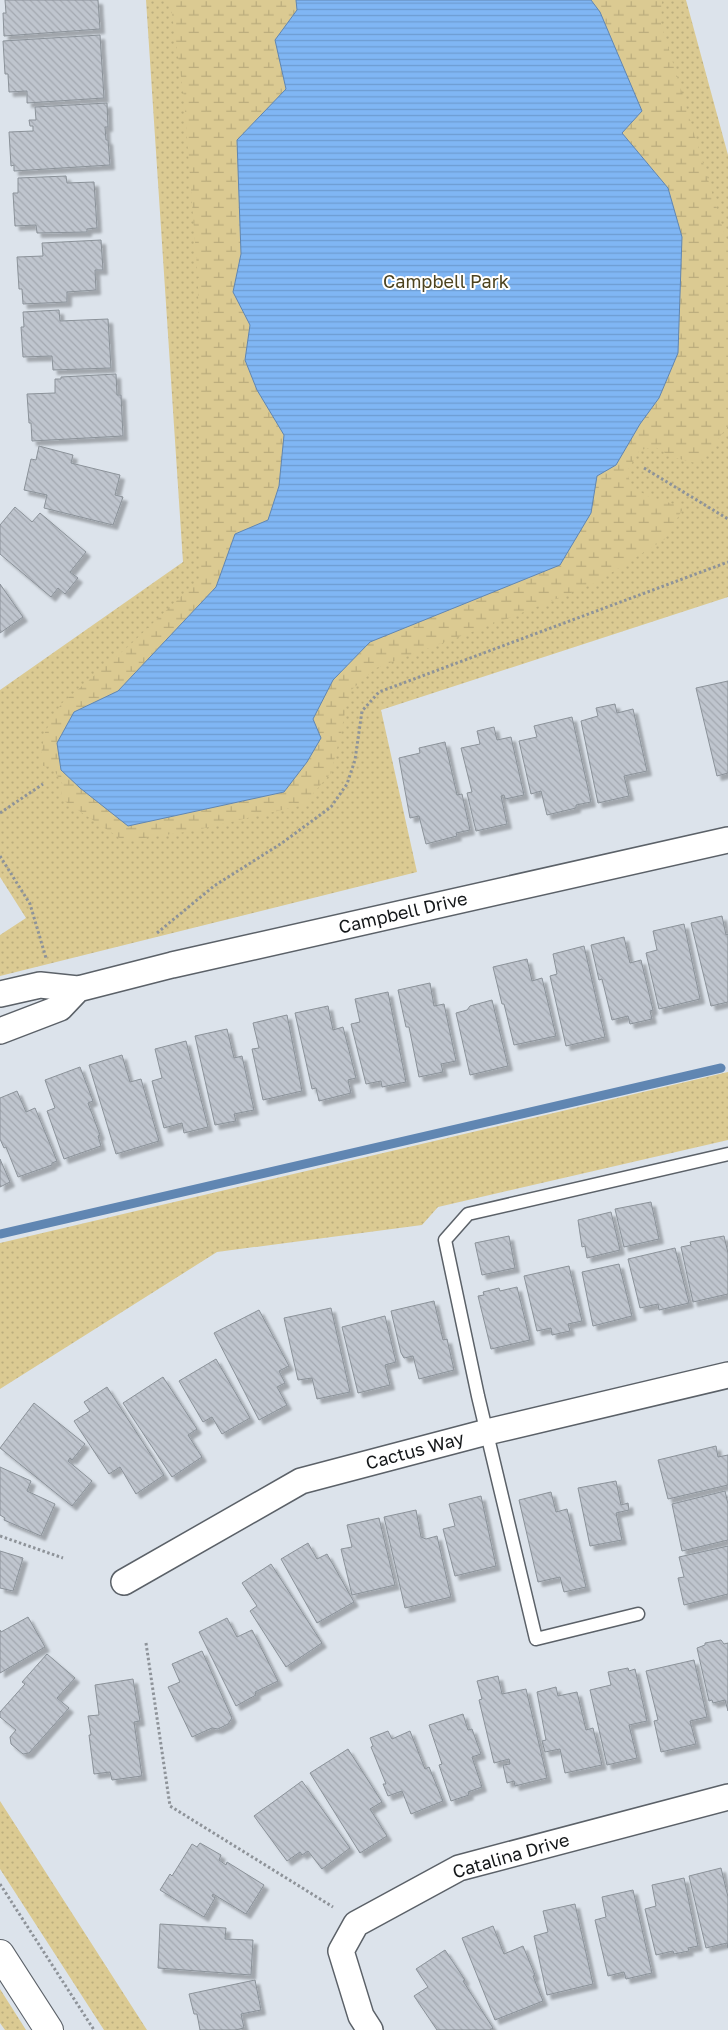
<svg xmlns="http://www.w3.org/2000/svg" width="728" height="2030" viewBox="0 0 728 2030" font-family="'Golos Text',sans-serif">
<defs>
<pattern id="grass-dots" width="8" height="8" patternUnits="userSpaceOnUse" patternTransform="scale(1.25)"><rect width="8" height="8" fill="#dbca92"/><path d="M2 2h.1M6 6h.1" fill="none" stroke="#bbad7d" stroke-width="1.8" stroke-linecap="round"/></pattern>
<pattern id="wetland-marsh" width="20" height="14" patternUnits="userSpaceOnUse" patternTransform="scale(1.25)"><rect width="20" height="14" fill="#dbca92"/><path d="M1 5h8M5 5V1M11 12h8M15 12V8" fill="none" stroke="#bbad7d"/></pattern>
<pattern id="water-rules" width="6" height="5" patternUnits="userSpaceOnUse" patternTransform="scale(1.25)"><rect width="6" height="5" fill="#80b6f4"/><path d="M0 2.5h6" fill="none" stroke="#6e9cd1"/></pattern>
<pattern id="building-back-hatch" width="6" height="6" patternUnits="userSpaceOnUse" patternTransform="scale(1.25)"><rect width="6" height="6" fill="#bfc5ce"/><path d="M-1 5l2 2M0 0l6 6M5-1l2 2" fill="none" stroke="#a3a8b0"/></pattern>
<filter id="shadow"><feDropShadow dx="4.5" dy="4.5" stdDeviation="1" flood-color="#0004"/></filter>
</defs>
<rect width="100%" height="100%" fill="#dce3eb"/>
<path fill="url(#grass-dots)" d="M 146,0 L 686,0 L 728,155 L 728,597 L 381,710 L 417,872 L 0,976 L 0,935 L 26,918 L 0,877 L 0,690 L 183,562 Z
M 728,1072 L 728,1140 L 438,1207 L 422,1225 L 217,1252 L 0,1389 L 0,1243 Z
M 0,1801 L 147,2030 L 104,2030 L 0,1869 Z
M 0,1989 L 26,2030 L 5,2030 L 0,2023 Z"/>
<path fill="url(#wetland-marsh)" d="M 170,0 L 296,0 L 297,10 L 275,40 L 286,89 L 237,140 L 241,254 L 233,292 L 250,325 L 245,360 L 257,390 L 284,435 L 279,486 L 268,520 L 235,534 L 216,587 L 117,691 L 74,712 L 61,770 L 80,788 L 128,826 L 284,792 L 307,762 L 321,738 L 313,719 L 333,680 L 370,642 L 560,565 L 591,513 L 597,476 L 616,465 L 640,424 L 659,398 L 668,188 L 622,133 L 600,12 L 591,0 L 662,0 L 661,23 L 728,246 L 728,426 L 699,464 L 672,457 L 655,447 L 640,450 L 627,471 L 631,486 L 649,497 L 684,507 L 665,539 L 595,583 L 514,616 L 376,668 L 349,692 L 341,733 L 331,773 L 303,805 L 192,831 L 124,841 L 60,798 L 63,785 L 53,768 L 39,765 L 45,732 L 61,704 L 131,644 L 199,579 L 201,451 L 198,281 L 184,98 Z"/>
<path fill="url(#water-rules)" stroke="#6086b2" d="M 296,0 L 591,0 L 600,12 L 642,111 L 622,133 L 668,188 L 682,237 L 678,353 L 659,398 L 640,424 L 616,465 L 597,476 L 591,513 L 560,565 L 370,642 L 333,680 L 313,719 L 321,738 L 307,762 L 284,792 L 128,826 L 80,788 L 61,770 L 57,743 L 74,712 L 118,691 L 216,587 L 235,534 L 268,520 L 279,486 L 284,435 L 257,390 L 245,360 L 250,325 L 233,292 L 241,254 L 237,140 L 286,89 L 275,40 L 297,10 Z"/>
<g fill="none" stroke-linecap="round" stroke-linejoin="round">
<path stroke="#6086b2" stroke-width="9" d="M 0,1234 L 721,1068"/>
</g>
<path fill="url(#building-back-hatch)" stroke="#8b9299" filter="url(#shadow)" d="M 5,0 L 98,0 L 100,29 L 4,36 L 3,13 L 6,13 Z
M 100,35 L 104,98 L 27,103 L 27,91 L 9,92 L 8,74 L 5,74 L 3,41 Z
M 107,103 L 108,127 L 105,127 L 106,140 L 108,140 L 110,165 L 14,171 L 14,165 L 11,166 L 9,132 L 33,131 L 33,126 L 30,126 L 29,120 L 36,120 L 35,107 Z
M 66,176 L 67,183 L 94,182 L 97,228 L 87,229 L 87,232 L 37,233 L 36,225 L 15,226 L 13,193 L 18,193 L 18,178 Z
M 101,240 L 103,270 L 95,270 L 96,290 L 67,292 L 67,302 L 23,304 L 22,289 L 19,289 L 17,257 L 43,256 L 42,243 Z
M 59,310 L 60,321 L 108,319 L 111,368 L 53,370 L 52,356 L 23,357 L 21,327 L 24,327 L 23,312 Z
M 116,374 L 117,395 L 121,395 L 123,436 L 32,441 L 31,423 L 29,423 L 27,394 L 55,393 L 55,379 L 61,379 L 61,377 Z
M 39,446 L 73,455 L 71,463 L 120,475 L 115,495 L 123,497 L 113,525 L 44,508 L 47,495 L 24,490 L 31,459 L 36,460 Z
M 15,507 L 32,522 L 40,513 L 86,552 L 70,572 L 78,578 L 65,594 L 58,588 L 51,597 L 0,554 L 0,525 Z
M 0,584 L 23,617 L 0,633 Z
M 728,681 L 728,773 L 717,776 L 696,688 Z
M 615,704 L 617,713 L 633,709 L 647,771 L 624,776 L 629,796 L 598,803 L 581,721 L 598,716 L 596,708 Z
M 572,717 L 591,802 L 576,805 L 576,808 L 547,815 L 541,791 L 531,794 L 519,741 L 537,737 L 534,726 Z
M 494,727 L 497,740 L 511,737 L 524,795 L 505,799 L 504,795 L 501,796 L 507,824 L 476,831 L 467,793 L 472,792 L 461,748 L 480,744 L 477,731 Z
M 445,742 L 457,795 L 462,794 L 470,830 L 456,833 L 457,836 L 426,844 L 419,816 L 410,818 L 399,758 L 420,753 L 419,748 Z
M 722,916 L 726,935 L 728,934 L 728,1002 L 711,1006 L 691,923 Z
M 684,924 L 700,999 L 659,1009 L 646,953 L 657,950 L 653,931 Z
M 624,937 L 630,963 L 641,960 L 653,1010 L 650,1011 L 652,1019 L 630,1024 L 628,1016 L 612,1020 L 602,979 L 599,980 L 591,945 Z
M 584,946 L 605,1037 L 566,1046 L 550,976 L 557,974 L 553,954 Z
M 527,959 L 532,981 L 542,978 L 556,1036 L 514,1045 L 504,1004 L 502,1004 L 493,967 Z
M 430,983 L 434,1006 L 444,1004 L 456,1061 L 441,1064 L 443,1072 L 419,1077 L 409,1027 L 406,1027 L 398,990 Z
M 388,992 L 406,1082 L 382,1087 L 381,1081 L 366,1084 L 351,1024 L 360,1022 L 355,999 Z
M 492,1000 L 508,1066 L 470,1075 L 456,1013 L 467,1010 L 470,1006 Z
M 328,1006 L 333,1030 L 343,1027 L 356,1078 L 348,1080 L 351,1093 L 319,1101 L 316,1088 L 312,1089 L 295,1013 Z
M 287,1015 L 302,1091 L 263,1100 L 252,1049 L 259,1048 L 253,1023 Z
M 227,1029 L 234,1058 L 242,1056 L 254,1110 L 234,1114 L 236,1121 L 215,1125 L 195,1036 Z
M 186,1041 L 208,1127 L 184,1133 L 182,1123 L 164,1128 L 152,1081 L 162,1078 L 155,1049 Z
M 122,1055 L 130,1082 L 141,1079 L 159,1141 L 116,1154 L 89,1065 Z
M 80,1067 L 93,1101 L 88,1103 L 100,1135 L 98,1136 L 101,1146 L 64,1159 L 47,1111 L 55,1108 L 45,1080 Z
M 17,1091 L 26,1112 L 35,1108 L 57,1161 L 52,1163 L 52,1165 L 18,1177 L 6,1147 L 4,1148 L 0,1139 L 0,1098 Z
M 0,1159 L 10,1182 L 0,1187 Z
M 651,1202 L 659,1239 L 624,1247 L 615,1209 Z
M 611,1212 L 620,1250 L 587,1258 L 585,1246 L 582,1247 L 578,1220 Z
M 509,1236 L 515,1268 L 482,1275 L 475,1243 Z
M 724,1236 L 728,1253 L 728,1294 L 693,1302 L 681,1247 L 691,1245 L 690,1242 Z
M 675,1248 L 689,1303 L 659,1310 L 658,1304 L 640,1308 L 628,1259 Z
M 619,1264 L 632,1316 L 593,1326 L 582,1272 Z
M 569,1266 L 582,1321 L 568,1324 L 570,1331 L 552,1335 L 551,1328 L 537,1331 L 524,1276 Z
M 517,1287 L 530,1340 L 491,1349 L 478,1296 L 484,1295 L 483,1292 L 499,1288 L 500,1291 Z
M 434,1301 L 443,1340 L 447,1339 L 454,1370 L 419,1379 L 413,1356 L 404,1358 L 401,1353 L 391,1311 Z
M 331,1308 L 350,1392 L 317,1399 L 312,1378 L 298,1380 L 284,1318 Z
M 259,1310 L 289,1366 L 279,1371 L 285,1383 L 277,1387 L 287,1405 L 259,1420 L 214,1333 Z
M 385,1316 L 396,1362 L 385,1365 L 390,1385 L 358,1393 L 342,1327 Z
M 216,1359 L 250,1418 L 222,1434 L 212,1417 L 203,1422 L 179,1381 Z
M 163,1377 L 197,1429 L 188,1435 L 202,1457 L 172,1477 L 123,1403 Z
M 107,1387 L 164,1475 L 136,1494 L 120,1467 L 109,1474 L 74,1421 L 90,1411 L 84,1402 Z
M 34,1403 L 85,1444 L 72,1460 L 70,1458 L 68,1461 L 92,1481 L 72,1506 L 0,1448 Z
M 716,1446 L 718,1457 L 728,1455 L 728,1485 L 668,1499 L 658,1460 Z
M 0,1467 L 31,1481 L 27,1491 L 55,1504 L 41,1536 L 4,1520 L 5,1518 L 0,1515 Z
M 616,1481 L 621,1505 L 628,1503 L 629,1510 L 616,1513 L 622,1540 L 590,1546 L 578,1488 Z
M 725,1491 L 728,1504 L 728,1540 L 682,1551 L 672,1504 Z
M 551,1492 L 556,1512 L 567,1509 L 586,1587 L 564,1592 L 560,1577 L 538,1582 L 519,1500 Z
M 481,1496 L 496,1566 L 455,1576 L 443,1529 L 455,1526 L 449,1504 Z
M 416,1510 L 421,1537 L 426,1539 L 437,1536 L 451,1597 L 405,1608 L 384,1517 Z
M 379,1518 L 395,1585 L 352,1595 L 341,1549 L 352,1547 L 347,1525 Z
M 308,1543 L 317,1559 L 327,1554 L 354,1602 L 317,1623 L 281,1559 Z
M 728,1546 L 728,1594 L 684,1605 L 678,1578 L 684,1577 L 679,1557 Z
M 0,1551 L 23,1558 L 13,1591 L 0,1588 Z
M 271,1564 L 322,1643 L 286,1667 L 250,1611 L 257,1606 L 242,1583 Z
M 28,1617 L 45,1647 L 0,1673 L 0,1630 L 1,1632 Z
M 227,1618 L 237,1637 L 252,1630 L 278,1681 L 255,1692 L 256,1695 L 236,1706 L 199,1632 Z
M 721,1640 L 724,1644 L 728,1643 L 728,1711 L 725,1700 L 713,1703 L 712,1700 L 709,1701 L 697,1648 L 705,1645 L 705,1643 Z
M 202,1651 L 232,1718 L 228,1724 L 218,1729 L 212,1728 L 192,1737 L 168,1687 L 180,1682 L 172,1664 Z
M 47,1654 L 75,1678 L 57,1698 L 69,1708 L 29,1753 L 23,1754 L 11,1744 L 10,1737 L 16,1730 L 0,1717 L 0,1712 L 25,1684 L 22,1682 Z
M 694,1660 L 707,1717 L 690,1721 L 696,1744 L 661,1752 L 654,1721 L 658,1720 L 646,1671 Z
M 628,1668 L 629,1671 L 635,1669 L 647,1721 L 629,1725 L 637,1758 L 607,1765 L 590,1690 L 611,1685 L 608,1672 Z
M 498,1676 L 502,1694 L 526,1689 L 547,1778 L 515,1786 L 514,1781 L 507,1783 L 503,1765 L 510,1764 L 509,1759 L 494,1763 L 479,1700 L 482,1699 L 477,1681 Z
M 133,1679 L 140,1721 L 134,1722 L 142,1776 L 112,1780 L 110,1772 L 94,1774 L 89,1735 L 91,1735 L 88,1716 L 99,1715 L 95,1685 Z
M 556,1687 L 558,1696 L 577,1692 L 586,1730 L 593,1728 L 602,1765 L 565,1773 L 560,1749 L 545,1752 L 542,1741 L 546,1740 L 537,1692 Z
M 463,1714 L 468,1730 L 472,1729 L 481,1754 L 472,1757 L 482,1787 L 468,1792 L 469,1795 L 451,1801 L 439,1765 L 442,1764 L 429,1725 Z
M 388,1731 L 392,1739 L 410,1731 L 425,1769 L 429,1767 L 443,1801 L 411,1814 L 402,1791 L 388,1796 L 383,1784 L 386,1784 L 371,1747 L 373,1746 L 370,1738 Z
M 348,1749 L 382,1802 L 370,1809 L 387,1836 L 360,1853 L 310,1773 Z
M 302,1781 L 350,1848 L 322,1869 L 308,1851 L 302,1855 L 300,1852 L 287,1861 L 254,1816 Z
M 200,1843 L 221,1855 L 219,1860 L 226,1865 L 227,1862 L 264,1885 L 246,1914 L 213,1894 L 212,1896 L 215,1898 L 204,1917 L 160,1890 L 170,1874 L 172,1876 L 192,1844 L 197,1847 Z
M 721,1868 L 728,1897 L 728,1948 L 727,1943 L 706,1948 L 689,1876 Z
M 684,1878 L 698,1946 L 688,1948 L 689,1951 L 674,1954 L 673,1951 L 656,1955 L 645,1909 L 656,1906 L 652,1885 Z
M 633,1890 L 652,1973 L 626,1979 L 624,1972 L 608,1976 L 595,1920 L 606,1917 L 602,1897 Z
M 575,1904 L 593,1984 L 547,1995 L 534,1936 L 548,1932 L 543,1911 Z
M 160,1924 L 226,1928 L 225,1939 L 253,1940 L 251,1975 L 158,1968 Z
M 493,1926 L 504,1954 L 523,1946 L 535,1975 L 533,1976 L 543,2001 L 495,2020 L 462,1938 Z
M 445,1950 L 465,1980 L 463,1981 L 493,2028 L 490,2030 L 437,2030 L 414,1996 L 428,1987 L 416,1969 Z
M 255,1980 L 261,2010 L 241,2014 L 244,2028 L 235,2030 L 200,2030 L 197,2014 L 194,2014 L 189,1994 Z"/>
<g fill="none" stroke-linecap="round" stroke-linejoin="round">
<defs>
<path id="service" d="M 638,1614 L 536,1639 L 478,1396 L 445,1240 L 468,1214 L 728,1154"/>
<path id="minor" d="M 0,994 L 40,985 L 78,989 L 172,965 L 728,840
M 0,1031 L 60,1008 L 78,989
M 124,1582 L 301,1481 L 487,1432 L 728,1375
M 370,2030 L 361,2016 L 341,1951 L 356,1924 L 459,1868 L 728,1797"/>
<path id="secondary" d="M 0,1954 L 49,2030"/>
</defs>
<use href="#service" stroke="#5b6168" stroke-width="15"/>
<use href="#minor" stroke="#5b6168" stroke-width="28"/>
<use href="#secondary" stroke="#5b6168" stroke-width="30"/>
<path stroke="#8e9399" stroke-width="3" stroke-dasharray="2.5 2.5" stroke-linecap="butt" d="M 644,468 L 728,519
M 0,813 L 43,784
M 0,856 L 30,904 L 46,958
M 157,933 L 214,886 L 282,843 L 331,807 L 347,784 L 355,760 L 362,711 L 379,692 L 728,562
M 0,1536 L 63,1558
M 146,1643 L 170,1806 L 333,1907
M 0,1884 L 94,2030"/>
<use href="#service" stroke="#fff" stroke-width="12"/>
<use href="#minor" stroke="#fff" stroke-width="25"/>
<use href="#secondary" stroke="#fff" stroke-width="28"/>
</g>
<g text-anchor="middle" stroke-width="4" stroke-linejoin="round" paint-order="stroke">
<g font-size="18" fill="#4d431f" stroke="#fff">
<text x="446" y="288">Campbell Park</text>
</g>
<g font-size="18" fill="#141719" stroke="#fff">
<text transform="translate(403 913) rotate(-13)" y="6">Campbell Drive</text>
<text transform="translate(415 1451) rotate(-15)" y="6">Cactus Way</text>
<text transform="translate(511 1856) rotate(-16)" y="6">Catalina Drive</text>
</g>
</g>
</svg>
